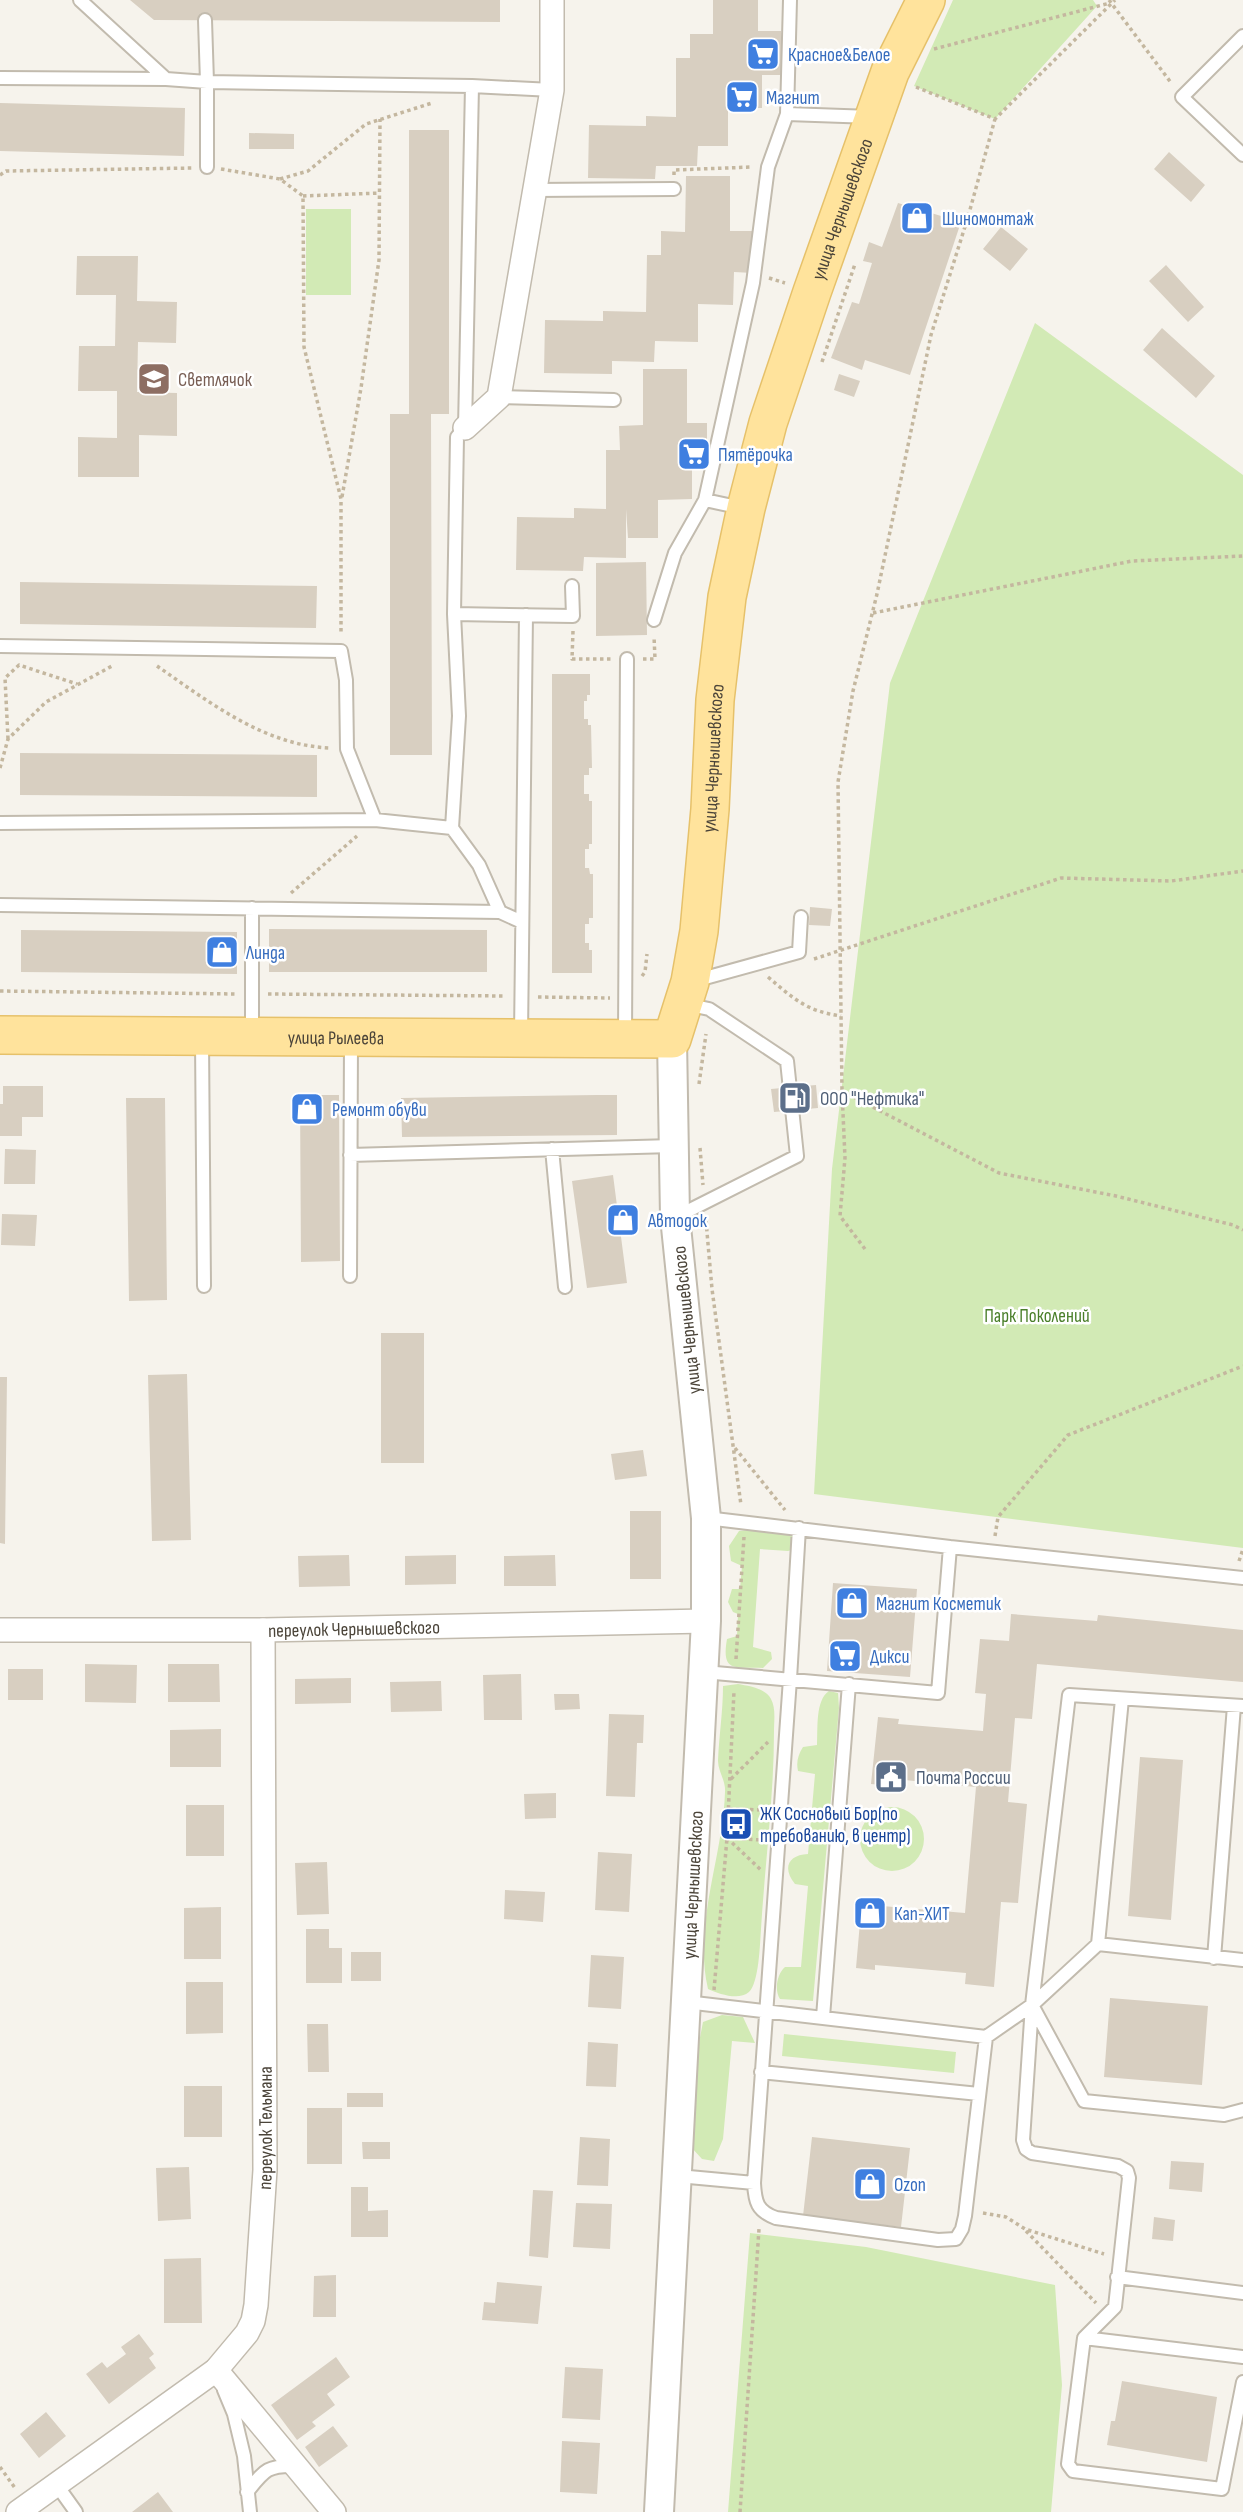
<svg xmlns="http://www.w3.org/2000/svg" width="1243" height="2512" viewBox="0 0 1243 2512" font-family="'Sofia Sans Condensed',sans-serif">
<rect width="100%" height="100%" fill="#f6f3ec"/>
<path fill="#d2eab5" d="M 953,0 L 1093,0 L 1097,6 L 995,119 L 914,86 Z
M 306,209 L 351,209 L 351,295 L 306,295 Z
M 1035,323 L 1243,475 L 1243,1548 L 814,1494 L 832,1169 L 890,683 Z
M 758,1529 L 793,1533 L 798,1548 L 788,1551 L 760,1549 L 753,1647 L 771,1652 L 772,1659 L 763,1668 C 735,1667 721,1673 727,1639 L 737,1636 L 738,1614 L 733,1612 L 728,1602 L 732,1589 L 740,1589 L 742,1566 L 731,1561 L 729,1546 L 739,1531 Z
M 738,1684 C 749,1686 765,1688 771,1699 C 776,1708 774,1721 774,1731 C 774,1797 765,1863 761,1929 C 760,1943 759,1983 749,1992 C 739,2001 719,1994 708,1989 C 693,1925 723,1857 725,1792 C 726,1781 718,1771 718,1761 C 719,1736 723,1711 723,1686 Z
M 829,1691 L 838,1693 L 839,1708 L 813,2001 L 780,1999 C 774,1990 777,1974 785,1967 L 801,1967 L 808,1886 L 795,1884 C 782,1868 788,1855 808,1854 L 815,1774 L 798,1771 C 796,1762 798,1755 803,1747 L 817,1745 C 818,1730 815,1700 829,1691 Z
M860 1839a32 32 0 1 1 64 0a32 32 0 1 1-64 0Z
M 722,2015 L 743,2017 L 755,2043 L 732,2041 L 723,2139 L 714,2161 L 702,2159 L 691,2147 L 695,2063 L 703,2022 Z
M 784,2034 L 956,2052 L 954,2073 L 782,2056 Z
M 750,2233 L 866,2247 L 1055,2285 L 1062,2385 L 1051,2512 L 728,2512 Z"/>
<path fill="#d8cfc1" d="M 130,0 L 500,0 L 500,22 L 154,20 Z
M 713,0 L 758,0 L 758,31 L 781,31 L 781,75 L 762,75 L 762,108 L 728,108 L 728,146 L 698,146 L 697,166 L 656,166 L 655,179 L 588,178 L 589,125 L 646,126 L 646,116 L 676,117 L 676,58 L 690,58 L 690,34 L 713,34 Z
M 0,103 L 185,108 L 184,156 L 0,151 Z
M 409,130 L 449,130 L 449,414 L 431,414 L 432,755 L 390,755 L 390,414 L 409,414 Z
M 249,133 L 294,134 L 294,149 L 249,149 Z
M 1169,152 L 1205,185 L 1191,202 L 1154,169 Z
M 686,176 L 730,176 L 730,231 L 753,231 L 753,273 L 734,272 L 733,305 L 698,304 L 698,342 L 655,341 L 654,362 L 612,361 L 612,374 L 544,373 L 545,320 L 603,321 L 603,311 L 646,312 L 647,255 L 661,255 L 661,231 L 685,232 Z
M 898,203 L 961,222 L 910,375 L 865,360 L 862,370 L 831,358 L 852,302 L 859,304 L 872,263 L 863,261 L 869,242 L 882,247 Z
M 1001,227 L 1028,249 L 1010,271 L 983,249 Z
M 77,256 L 138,256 L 137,301 L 177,302 L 176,343 L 138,342 L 137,392 L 177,393 L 177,436 L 139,435 L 139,477 L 78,477 L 78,437 L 117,438 L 117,391 L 78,391 L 79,346 L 115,346 L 116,295 L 76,295 Z
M 1166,265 L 1204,307 L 1188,322 L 1149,281 Z
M 1162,328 L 1215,376 L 1196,398 L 1143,350 Z
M 643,369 L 687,369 L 687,423 L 707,423 L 707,467 L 692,467 L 692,499 L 658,500 L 658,538 L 628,538 L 626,509 L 626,558 L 584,557 L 583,571 L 516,570 L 517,517 L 574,518 L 574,508 L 606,509 L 606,450 L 620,450 L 619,426 L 643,425 Z
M 839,374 L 860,381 L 854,397 L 834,390 Z
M 646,562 L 647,635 L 596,636 L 596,563 Z
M 20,582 L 317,586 L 316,628 L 20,624 Z
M 552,674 L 590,674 L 590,695 L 587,695 L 587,701 L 584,701 L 584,719 L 588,719 L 588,725 L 591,725 L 592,768 L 589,768 L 589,775 L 584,775 L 584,794 L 589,794 L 589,801 L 592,801 L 592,844 L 589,844 L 589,849 L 585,849 L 585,868 L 589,868 L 590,874 L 593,874 L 593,918 L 589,918 L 589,924 L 585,924 L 585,943 L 589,943 L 589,950 L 592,950 L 592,973 L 552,973 Z
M 20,753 L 317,755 L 317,797 L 20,795 Z
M 810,907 L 832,909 L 830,926 L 809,925 Z
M 269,929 L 487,930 L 487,972 L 269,972 Z
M 21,930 L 237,932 L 237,974 L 21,972 Z
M 816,1085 L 818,1108 L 774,1112 L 771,1089 Z
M 3,1086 L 43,1086 L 43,1117 L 22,1117 L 22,1136 L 0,1136 L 0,1104 L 3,1104 Z
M 300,1095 L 339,1095 L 340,1261 L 301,1262 Z
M 597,1095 L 617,1095 L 617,1135 L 402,1137 L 401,1098 Z
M 126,1098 L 165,1098 L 167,1300 L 129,1301 Z
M 5,1149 L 36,1150 L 35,1184 L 4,1184 Z
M 613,1175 L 627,1283 L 587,1288 L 572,1181 Z
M 2,1214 L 37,1215 L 35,1246 L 1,1245 Z
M 381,1333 L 424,1333 L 424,1463 L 381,1463 Z
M 187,1374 L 191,1540 L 152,1541 L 148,1375 Z
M 0,1377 L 7,1377 L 5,1544 L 0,1543 Z
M 643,1450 L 647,1476 L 615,1480 L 611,1454 Z
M 630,1511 L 661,1511 L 661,1579 L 630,1579 Z
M 349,1555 L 350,1586 L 299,1587 L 298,1556 Z
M 456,1555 L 456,1584 L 405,1585 L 405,1556 Z
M 555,1555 L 556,1586 L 504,1586 L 504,1556 Z
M 833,1583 L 917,1589 L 910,1677 L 827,1671 Z
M 1011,1614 L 1097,1621 L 1098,1615 L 1243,1630 L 1243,1682 L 1037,1664 L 1032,1719 L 1015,1718 L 1008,1802 L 1027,1804 L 1018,1903 L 1001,1902 L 994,1987 L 965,1984 L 966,1973 L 875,1965 L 875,1970 L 856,1968 L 862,1899 L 883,1901 L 882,1906 L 965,1913 L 976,1787 L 894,1779 L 893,1786 L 871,1784 L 878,1717 L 899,1719 L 898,1724 L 983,1731 L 986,1694 L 975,1693 L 980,1639 L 1009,1641 Z
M 85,1664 L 137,1665 L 136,1703 L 85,1702 Z
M 168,1664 L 219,1664 L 220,1702 L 168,1702 Z
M 8,1669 L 43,1669 L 43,1700 L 8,1700 Z
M 521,1674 L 522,1720 L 484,1720 L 483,1675 Z
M 351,1678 L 351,1703 L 295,1704 L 295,1679 Z
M 441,1681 L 442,1711 L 391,1712 L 390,1682 Z
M 554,1694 L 579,1694 L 580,1709 L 555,1710 Z
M 609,1714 L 644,1715 L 643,1743 L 637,1743 L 635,1797 L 606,1796 Z
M 221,1729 L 221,1767 L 170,1767 L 170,1730 Z
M 1140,1757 L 1183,1760 L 1171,1920 L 1128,1916 Z
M 556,1793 L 556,1818 L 525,1819 L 524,1794 Z
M 186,1805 L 224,1805 L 224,1856 L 186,1856 Z
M 598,1852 L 632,1854 L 629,1912 L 595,1910 Z
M 327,1862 L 329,1914 L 297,1915 L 295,1863 Z
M 505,1890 L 545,1892 L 543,1922 L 504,1919 Z
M 221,1907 L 221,1959 L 184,1959 L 184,1908 Z
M 306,1929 L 329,1929 L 329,1948 L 342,1948 L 342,1983 L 306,1983 Z
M 351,1952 L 381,1952 L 381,1981 L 351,1981 Z
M 591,1955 L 624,1957 L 621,2009 L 588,2007 Z
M 186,1982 L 223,1982 L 223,2033 L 186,2034 Z
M 1110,1998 L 1208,2006 L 1202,2085 L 1104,2077 Z
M 307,2024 L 328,2024 L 329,2072 L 308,2072 Z
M 588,2042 L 618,2044 L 616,2087 L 586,2086 Z
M 184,2086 L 222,2086 L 222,2137 L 184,2137 Z
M 347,2093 L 383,2093 L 383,2107 L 347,2107 Z
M 307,2108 L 342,2108 L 342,2164 L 307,2164 Z
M 580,2137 L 610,2139 L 608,2186 L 577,2185 Z
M 812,2137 L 910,2148 L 901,2227 L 803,2216 Z
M 362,2142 L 390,2142 L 390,2159 L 363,2159 Z
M 1171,2161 L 1204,2163 L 1202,2192 L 1169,2189 Z
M 189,2167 L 191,2219 L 158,2221 L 156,2168 Z
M 351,2187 L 368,2187 L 368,2211 L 388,2210 L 388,2237 L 351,2237 Z
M 533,2190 L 553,2191 L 548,2258 L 529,2256 Z
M 576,2203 L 612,2204 L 610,2249 L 573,2247 Z
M 1154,2217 L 1175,2220 L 1173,2241 L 1152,2239 Z
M 201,2258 L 202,2323 L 164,2323 L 164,2259 Z
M 336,2275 L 336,2317 L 313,2317 L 314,2276 Z
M 497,2282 L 542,2286 L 538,2324 L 482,2320 L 484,2302 L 495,2303 Z
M 139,2334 L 154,2354 L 149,2358 L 156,2368 L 109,2404 L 86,2374 L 102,2362 L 107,2368 L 126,2354 L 121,2347 Z
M 336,2357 L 350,2377 L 327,2394 L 335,2405 L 312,2422 L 316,2426 L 297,2440 L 271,2405 Z
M 565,2367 L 603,2369 L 600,2420 L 562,2418 Z
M 1122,2381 L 1217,2397 L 1207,2462 L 1107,2445 L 1111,2421 L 1115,2421 Z
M 46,2412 L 66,2436 L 39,2458 L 20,2434 Z
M 333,2426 L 348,2446 L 319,2467 L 305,2447 Z
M 562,2441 L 600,2443 L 597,2494 L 560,2492 Z
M 158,2492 L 173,2512 L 132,2512 Z"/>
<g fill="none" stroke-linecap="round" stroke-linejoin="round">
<defs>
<path id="service" d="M 80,0 L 166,79 L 207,82 L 205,20
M 1243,36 L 1182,97 L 1243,155
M 0,78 L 166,79
M 472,86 L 465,428 L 457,437 L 454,614 L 573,616 L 572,586
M 787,114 L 872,117
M 207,167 L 207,82 L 472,86 L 552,90
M 533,190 L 674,189
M 499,397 L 614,400
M 705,500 L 742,508
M 454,614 L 459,716 L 452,828 L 479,865 L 500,912 L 522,922
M 654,620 L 675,553 L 705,500 L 753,283 L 768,167 L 787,114 L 790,0
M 0,646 L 341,651 L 346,680 L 347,749 L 375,820
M 0,823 L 375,820 L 452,828
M 0,905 L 500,912
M 694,981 L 799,952 L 801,917
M 252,1034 L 252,908
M 521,1035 L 526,615
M 625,1037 L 627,659
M 202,1040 L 204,1286
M 552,1149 L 565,1287
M 350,1155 L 673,1146
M 676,1217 L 797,1156 L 787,1061 L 709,1009 L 685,1004
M 350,1276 L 351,1041
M 706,1518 L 950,1547
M 704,1672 L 938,1693 L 950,1547 L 1243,1578
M 1122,1699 L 1098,1944 L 1243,1960
M 1214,1958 L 1234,1706
M 686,2002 L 986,2037 L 1032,2005 L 1069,1695 L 1243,1706
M 1032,2005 L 1084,2101 L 1224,2115 L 1243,2110
M 823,2017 L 849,1684
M 761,2072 L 979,2094
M 678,2176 L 754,2183 C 755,2202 757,2211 776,2218 L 938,2240 L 956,2239 L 962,2229 L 965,2216 L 986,2037
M 754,2183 L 790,1679 L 799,1528
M 1117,2277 L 1243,2293
M 1084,2338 L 1115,2307 L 1129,2178 L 1127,2171 L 1118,2166 L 1032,2153 L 1026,2149 L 1023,2140 L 1032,2005 L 1098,1944
M 1243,2357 L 1084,2338 L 1068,2464 L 1073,2471 L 1222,2489 L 1243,2382
M 224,2390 L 234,2414 L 244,2456 L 250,2512
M 56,2484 L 76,2512
M 247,2492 C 264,2471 267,2465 295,2466"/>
<g id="minor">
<path d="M 465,428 L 499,397 L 552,90 L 552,0"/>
<path id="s1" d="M 0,1630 L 263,1630 L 706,1621"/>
<path d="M 216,2370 L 334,2512"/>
<path id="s2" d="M 18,2512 L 216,2370 L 247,2333 L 253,2321 L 256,2305 L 265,2170 L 263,1630"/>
</g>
<g id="tertiary">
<path id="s3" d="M 659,2512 L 706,1621 L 706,1518 L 675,1217 L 672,1039"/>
</g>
<g id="primary">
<path id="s4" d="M 0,1035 L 672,1039 L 690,982 L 699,931 L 710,809 L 715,700 L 727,597 L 746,508 L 768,423 L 812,292 L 890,72 L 926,0"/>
</g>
</defs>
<use href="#service" stroke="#c2bbae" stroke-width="16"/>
<use href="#minor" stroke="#c2bbae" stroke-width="26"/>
<use href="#tertiary" stroke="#c2bbae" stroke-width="32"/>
<use href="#primary" stroke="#e6c16a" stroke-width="40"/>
<path stroke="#c4b79f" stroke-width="3.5" stroke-dasharray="3.5 3.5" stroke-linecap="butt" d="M 1109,0 L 1172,84
M 934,49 L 1110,3
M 916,87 L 995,119 L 1115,0
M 221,169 L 280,179 L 303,196 L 304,347 L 341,499 L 341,634
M 0,175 L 6,171 L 193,168
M 674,175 L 674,170 L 752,167
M 280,179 L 308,171 L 366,124 L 432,103
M 303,196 L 380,193
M 769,278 L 785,283
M 822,362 L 855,264
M 342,497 L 361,388 L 379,260 L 380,119
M 873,613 L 1132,561 L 1243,556
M 573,631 L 572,659 L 611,659
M 643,659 L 655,659 L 654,636
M 157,666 C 209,702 265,746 331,748
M 8,739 L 5,678 L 19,665 L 77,684
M 0,768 L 8,739 L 46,702 L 112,666
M 291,893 L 357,836
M 814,959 L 1061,878 L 1171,881 L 1243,871
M 642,976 L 645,972 L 647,954
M 768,977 C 794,999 806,1011 841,1016
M 0,991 L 236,994
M 268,994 L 505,996
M 538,997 L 610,998
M 699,1084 L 706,1034
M 842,1091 L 999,1173 L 1116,1196 L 1233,1225 L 1243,1230
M 700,1148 L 703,1185
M 706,1221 L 712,1289 L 741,1505
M 865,1249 L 840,1216 L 845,1158 L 842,1091 L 838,782 L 853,691 L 877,594 L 931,335 L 968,217 L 995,119
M 735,1448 L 785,1510
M 995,1536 L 998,1517 L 1068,1435 L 1243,1366
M 1239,1561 L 1243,1549
M 736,1659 L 744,1537
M 731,1779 L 768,1742
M 729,1809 L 764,1810
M 727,1838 L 761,1870
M 728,1838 L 762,1840
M 714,1990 L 727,1838 L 734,1691
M 983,2213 L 1006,2217 L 1025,2229 L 1104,2254
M 1026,2231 L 1096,2303
M 0,2467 L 15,2488
M 740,2512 L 759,2229"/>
<use href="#service" stroke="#fff" stroke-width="12"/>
<use href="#minor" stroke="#fff" stroke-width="23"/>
<use href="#tertiary" stroke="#fff" stroke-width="28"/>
<use href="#primary" stroke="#ffe39c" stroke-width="37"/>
</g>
<defs>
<symbol id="supermarket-square" viewBox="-11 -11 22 22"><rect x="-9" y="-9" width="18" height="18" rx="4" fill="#3f7fe0" stroke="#fff"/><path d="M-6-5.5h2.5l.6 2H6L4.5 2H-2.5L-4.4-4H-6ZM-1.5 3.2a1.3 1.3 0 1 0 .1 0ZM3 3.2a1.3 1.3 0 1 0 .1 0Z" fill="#fff"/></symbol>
<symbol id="shop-square" viewBox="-11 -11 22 22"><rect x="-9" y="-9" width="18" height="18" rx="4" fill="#3f7fe0" stroke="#fff"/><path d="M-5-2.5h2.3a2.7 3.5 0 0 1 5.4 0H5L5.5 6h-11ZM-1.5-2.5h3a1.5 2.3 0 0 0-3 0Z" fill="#fff"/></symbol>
<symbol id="school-square" viewBox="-11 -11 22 22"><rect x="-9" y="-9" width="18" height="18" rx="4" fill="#8d6e63" stroke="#fff"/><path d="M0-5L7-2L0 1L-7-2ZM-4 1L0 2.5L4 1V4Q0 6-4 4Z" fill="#fff"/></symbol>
<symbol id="fuel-square" viewBox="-11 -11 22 22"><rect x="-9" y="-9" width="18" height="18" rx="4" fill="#5c6f8a" stroke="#fff"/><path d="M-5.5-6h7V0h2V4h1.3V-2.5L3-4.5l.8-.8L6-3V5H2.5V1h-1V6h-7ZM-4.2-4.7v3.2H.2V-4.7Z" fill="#fff"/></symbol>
<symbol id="civic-square" viewBox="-11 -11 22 22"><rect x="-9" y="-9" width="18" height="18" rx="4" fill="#5c6f8a" stroke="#fff"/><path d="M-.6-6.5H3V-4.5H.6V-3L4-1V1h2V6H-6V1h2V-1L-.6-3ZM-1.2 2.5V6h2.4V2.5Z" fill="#fff"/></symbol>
<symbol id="bus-square" viewBox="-11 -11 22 22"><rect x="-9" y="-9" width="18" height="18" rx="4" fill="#1a4fb4" stroke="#fff"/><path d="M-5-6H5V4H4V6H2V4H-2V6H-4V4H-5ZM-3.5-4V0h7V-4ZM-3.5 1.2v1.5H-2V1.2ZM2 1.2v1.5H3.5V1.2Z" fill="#fff"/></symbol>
</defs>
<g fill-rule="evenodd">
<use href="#supermarket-square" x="744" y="35" width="38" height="38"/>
<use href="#supermarket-square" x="723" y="78" width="38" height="38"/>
<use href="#shop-square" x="898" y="199" width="38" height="38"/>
<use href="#school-square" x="135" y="360" width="38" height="38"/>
<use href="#supermarket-square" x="675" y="435" width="38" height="38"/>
<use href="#shop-square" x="203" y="933" width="38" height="38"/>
<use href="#fuel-square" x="776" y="1079" width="38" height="38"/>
<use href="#shop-square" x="288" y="1090" width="38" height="38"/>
<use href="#shop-square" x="604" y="1201" width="38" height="38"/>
<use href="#shop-square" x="833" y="1584" width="38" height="38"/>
<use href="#supermarket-square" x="826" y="1637" width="38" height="38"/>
<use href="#civic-square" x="872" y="1758" width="38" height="38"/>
<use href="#bus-square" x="717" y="1805" width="38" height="38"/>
<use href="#shop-square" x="851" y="1894" width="38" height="38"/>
<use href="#shop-square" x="851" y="2165" width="38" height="38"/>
</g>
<g text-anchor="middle" stroke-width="5" stroke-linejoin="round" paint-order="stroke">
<g font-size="19" fill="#366cbe" stroke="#fff" text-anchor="start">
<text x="788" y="61">Красное&amp;Белое</text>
<text x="766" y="104">Магнит</text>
<text x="942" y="225">Шиномонтаж</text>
<text x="718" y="461">Пятёрочка</text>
<text x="246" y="959">Линда</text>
<text x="332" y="1116">Ремонт обуви</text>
<text x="648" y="1227">Автодок</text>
<text x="876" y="1610">Магнит Косметик</text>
<text x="870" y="1663">Дикси</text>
<text x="894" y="1920">Кап-ХИТ</text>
<text x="894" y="2191">Ozon</text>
</g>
<g font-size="19" fill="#4b4439" stroke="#fff">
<text dy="7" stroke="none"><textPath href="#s4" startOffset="1524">улица Чернышевского</textPath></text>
<text dy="7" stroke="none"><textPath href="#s4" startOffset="957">улица Чернышевского</textPath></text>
<text dy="7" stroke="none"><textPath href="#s4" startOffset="336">улица Рылеева</textPath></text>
<text transform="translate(686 1320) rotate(-96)" y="7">улица Чернышевского</text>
<text dy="7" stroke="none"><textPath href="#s1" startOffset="354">переулок Чернышевского</textPath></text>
<text dy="7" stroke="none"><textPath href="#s3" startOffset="628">улица Чернышевского</textPath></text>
<text dy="7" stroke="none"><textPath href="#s2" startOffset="499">переулок Тельмана</textPath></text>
</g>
<g font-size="19" fill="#785e54" stroke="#fff" text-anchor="start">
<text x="178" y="386">Светлячок</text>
</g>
<g font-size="19" fill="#4e5e75" stroke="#fff" text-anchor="start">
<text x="820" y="1105">ООО "Нефтика"</text>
<text x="916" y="1784">Почта России</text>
</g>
<g font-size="19" fill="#4a7f2a" stroke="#fff">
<text x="1037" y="1322">Парк Поколений</text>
</g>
<g font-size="19" fill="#164399" stroke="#fff" text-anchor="start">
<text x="760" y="1820">ЖК Сосновый Бор(по<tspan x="760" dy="22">требованию, в центр)</tspan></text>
</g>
</g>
</svg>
